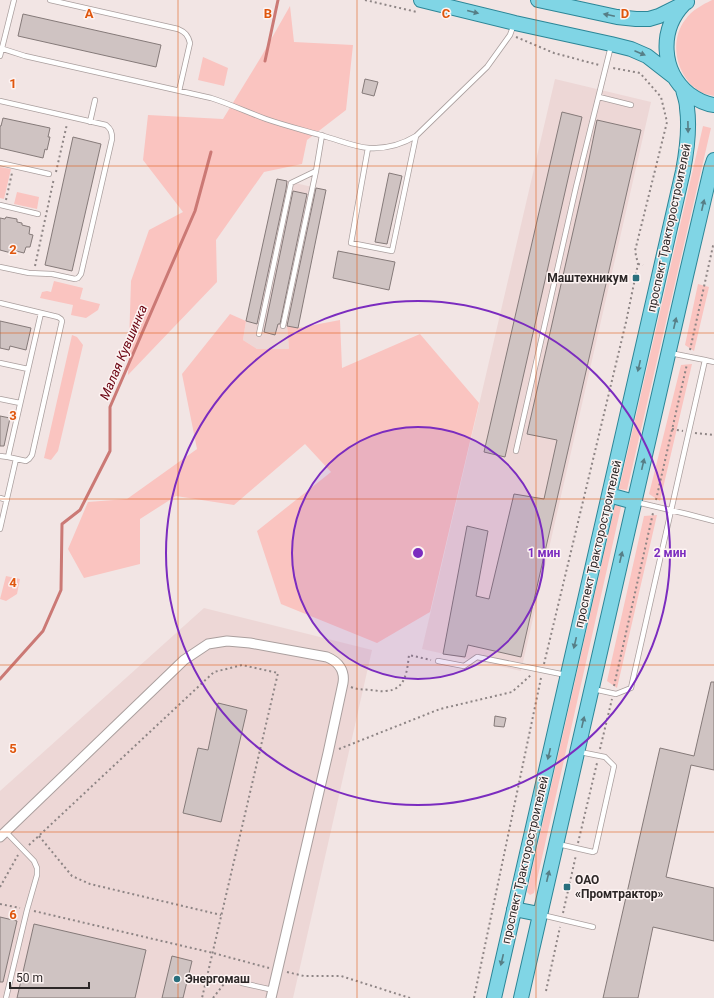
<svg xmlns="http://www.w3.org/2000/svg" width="714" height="998" viewBox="0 0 714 998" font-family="Roboto,sans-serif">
<rect width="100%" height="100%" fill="#f2e5e4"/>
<path fill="#edd7d6" d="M 555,79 L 651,102 L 521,671 L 422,649 Z
M 277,179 L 326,190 L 298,328 L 287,326 L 289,349 L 257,349 L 243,340 L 246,321 Z
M 204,608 L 372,650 L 293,998 L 0,998 L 0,791 Z"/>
<path fill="#fac4c0" d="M 712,0 L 714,0 L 714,96 C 711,95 708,95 705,94 C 678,82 667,44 685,20 C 692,10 702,5 712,0 Z
M 290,6 L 294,42 L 353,45 L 346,110 L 307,140 L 302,164 L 264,172 L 216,240 L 217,282 L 128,375 L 131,281 L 149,230 L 183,212 L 143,160 L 148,115 L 223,119 L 261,57 Z
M 203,57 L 228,68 L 224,86 L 198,80 Z
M 703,126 L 711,128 L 627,490 L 619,489 Z
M 0,167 L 11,169 L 4,199 L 0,198 Z
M 17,192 L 39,197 L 37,209 L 14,204 Z
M 54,281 L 83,288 L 80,299 L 100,304 L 98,310 L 86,318 L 71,315 L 73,305 L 40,298 L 42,292 L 47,291 L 51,292 Z
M 698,284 L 709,287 L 694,351 L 685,345 Z
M 230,314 L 246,321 L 243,340 L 257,349 L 289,349 L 287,325 L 298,328 L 340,320 L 342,368 L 420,334 L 479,403 L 430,612 L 377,643 L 281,604 L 257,531 L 331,472 L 305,444 L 234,505 L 176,496 L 140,519 L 140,564 L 84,578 L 68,549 L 88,502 L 127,499 L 197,449 L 182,374 Z
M 72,335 L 77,337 L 83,345 L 58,451 L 51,460 L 44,458 Z
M 692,364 L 660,501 L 649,494 L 681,365 Z
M 616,504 L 620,505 L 621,507 L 534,893 L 530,895 L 527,892 L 615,505 Z
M 657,515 L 617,688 L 607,681 L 644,516 Z
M 6,576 L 20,579 L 17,594 L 6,601 L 0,599 Z"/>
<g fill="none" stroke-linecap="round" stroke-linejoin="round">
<path stroke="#cb7975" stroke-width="3" d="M 265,61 L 278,0
M 0,679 L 43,631 L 61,590 L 62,524 L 80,510 L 110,451 L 110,407 L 195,211 L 211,152"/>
</g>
<path fill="#cfc3c2" stroke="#857a79" d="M 23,14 L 161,45 L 156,67 L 18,36 Z
M 365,79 L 378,82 L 374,96 L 362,93 Z
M 562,112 L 582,117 L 505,457 L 484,452 Z
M 3,118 L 50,128 L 48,137 L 50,137 L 47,150 L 45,149 L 43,158 L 0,148 L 0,126 L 1,126 Z
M 597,120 L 641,130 L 521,657 L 468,645 L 465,657 L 443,654 L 467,526 L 488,531 L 476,596 L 489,599 L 514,494 L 544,499 L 557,440 L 527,434 L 585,179 Z
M 73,137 L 101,144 L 72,271 L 45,265 Z
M 389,173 L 402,176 L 387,244 L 375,242 Z
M 277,179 L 287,181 L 286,189 L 257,324 L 246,321 Z
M 316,188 L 326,190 L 298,328 L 287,326 Z
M 293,191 L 307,194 L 280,324 L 278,324 L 275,335 L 264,332 Z
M 6,217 L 17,219 L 17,222 L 22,223 L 22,225 L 30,227 L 29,234 L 33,235 L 30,247 L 26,247 L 24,253 L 16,251 L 15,254 L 0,250 L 0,218 L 5,219 Z
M 338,251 L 395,262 L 389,290 L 333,278 Z
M 0,321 L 31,328 L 26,350 L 10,346 L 9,350 L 0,348 Z
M 0,416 L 10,418 L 4,446 L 0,446 Z
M 711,682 L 714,682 L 714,770 L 691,765 L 666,877 L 714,888 L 714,941 L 653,927 L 638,998 L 603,998 L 660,748 L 694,756 Z
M 218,703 L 247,710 L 221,822 L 183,813 L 198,748 L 208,750 Z
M 495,716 L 506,718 L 504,727 L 494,726 Z
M 0,917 L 17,921 L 3,982 L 0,982 Z
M 34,924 L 146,950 L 135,998 L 17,998 Z
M 172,956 L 192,961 L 183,998 L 162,998 Z"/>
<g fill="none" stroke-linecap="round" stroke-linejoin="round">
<defs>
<path id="service" d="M 50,0 L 178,29 C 185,32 188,35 190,43 L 179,91
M 0,48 L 25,56 L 211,98 C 230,104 247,112 266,119 C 286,126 307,131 327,137 C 341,141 355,147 369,148 C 386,149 401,145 416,136 L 487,67 L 510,35 L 514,24
M 0,56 L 14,0
M 599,97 L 631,105
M 0,101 L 106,125 C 111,129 112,132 112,139 L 81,274 L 78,278 L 75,279 L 52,274 L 29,273 L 0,267
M 90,122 L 95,100
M 368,148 L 351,243 L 392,251 L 416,136
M 0,163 L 49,174
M 0,205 L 38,214
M 0,303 L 58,317 L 61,319 L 62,321 L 32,455 L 29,459 L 26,461 L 8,457
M 283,326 L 316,171 L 322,135
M 259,334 L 291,183 L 316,171
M 670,353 L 705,360
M 0,363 L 28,369
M 0,399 L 20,403
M 516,451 L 576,187 L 611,46
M 0,456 L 8,457 L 41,313
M 0,498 L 7,500
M 636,502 L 687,514 L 714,521
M 0,529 L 16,459
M 438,661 L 464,666 L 477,657 L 566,675
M 593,689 L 616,694 L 631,688 L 705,360 L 714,362
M 6,832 L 34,861 L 37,868 L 37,875 L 27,910 L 6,998
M 558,844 L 593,852 L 595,851 L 614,766 L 605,757 L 580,752
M 542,915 L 593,927
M 242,983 L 273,990"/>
<path id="minor" d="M 0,837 L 184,660 L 208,644 L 227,641 L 250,643 L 327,657 C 339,662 345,671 343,683 L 328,753 L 271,998"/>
<path id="primary" d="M 421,0 L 515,23 L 611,44 L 631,49 L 647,56 L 674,77
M 538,0 L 617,17 L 636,19 L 649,19 L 659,16 L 687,2
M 684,4 C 659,30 661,71 689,94 C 696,99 705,104 714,105
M 609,495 L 634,502
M 514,909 L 539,914
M 494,998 L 683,171 C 687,150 690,129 687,108 C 687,101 684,95 683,89
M 521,998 L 686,276 L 711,169 L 714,160"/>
</defs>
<use href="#service" stroke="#aa9f9e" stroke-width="6"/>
<use href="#minor" stroke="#aa9f9e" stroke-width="11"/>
<use href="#primary" stroke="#2c8697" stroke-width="16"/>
<path stroke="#8e8585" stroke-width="2" stroke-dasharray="2 3" stroke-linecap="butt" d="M 365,0 L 417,12
M 516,37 L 554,53 L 599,65
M 56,172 L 67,124
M 6,200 L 12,173
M 638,264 L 643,265
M 35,266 L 54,178
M 690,350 L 713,246 L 714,246
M 672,429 L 683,431
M 695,433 L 714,435
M 656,500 L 687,364
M 544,664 L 626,322 L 638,264 L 635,251 L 667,122 L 661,97 L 640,73 L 613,68
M 614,686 L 653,513
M 351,687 C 358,690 363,689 370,690 C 375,690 380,692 386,691 C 406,690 407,671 409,655 L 431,660
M 339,749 L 440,709 L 512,692 L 531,675
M 600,749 L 612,699
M 39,836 L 72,876 L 90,884 L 221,915
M 578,843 L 597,763
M 29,845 L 214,672 L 242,665 L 278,673 L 202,998
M 0,887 L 18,855
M 0,904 L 20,908
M 34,911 L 213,953 L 269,968
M 563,913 L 576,855
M 287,972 L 304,976 L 341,976 L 410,998
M 546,991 L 560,927
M 213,998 L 227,980 L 237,982
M 474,998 L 541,678"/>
<use href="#service" stroke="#fff" stroke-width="4.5"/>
<use href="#minor" stroke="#fff" stroke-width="9"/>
<use href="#primary" stroke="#80d5e5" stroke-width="14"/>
</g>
<defs><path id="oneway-solid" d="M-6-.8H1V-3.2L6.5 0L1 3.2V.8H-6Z"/></defs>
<g fill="#567e86">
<use href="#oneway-solid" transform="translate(473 12) rotate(14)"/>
<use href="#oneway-solid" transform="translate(609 15) rotate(-168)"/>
<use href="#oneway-solid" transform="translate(640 53) rotate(23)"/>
<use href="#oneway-solid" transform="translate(688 127) rotate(89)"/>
<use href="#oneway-solid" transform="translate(703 205) rotate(-77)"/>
<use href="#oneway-solid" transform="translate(675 323) rotate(-77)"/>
<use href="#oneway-solid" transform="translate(639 366) rotate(103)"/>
<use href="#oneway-solid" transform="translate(643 464) rotate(-77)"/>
<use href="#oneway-solid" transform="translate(621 557) rotate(-77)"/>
<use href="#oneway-solid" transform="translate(575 643) rotate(103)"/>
<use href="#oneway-solid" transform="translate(583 722) rotate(-77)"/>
<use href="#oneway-solid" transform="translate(549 754) rotate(103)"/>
<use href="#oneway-solid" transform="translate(548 876) rotate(-77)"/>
<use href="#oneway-solid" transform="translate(502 960) rotate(103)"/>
</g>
<path fill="none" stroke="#df560d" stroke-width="1" stroke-opacity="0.55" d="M 178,0 L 178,998M 357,0 L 357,998M 536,0 L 536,998M 0,166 L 714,166M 0,333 L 714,333M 0,499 L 714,499M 0,665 L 714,665M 0,832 L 714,832"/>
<circle cx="418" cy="553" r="126" fill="#7b2cbf" fill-opacity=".12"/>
<g fill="none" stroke="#7b2cbf" stroke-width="2">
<circle cx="418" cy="553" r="126"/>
<circle cx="418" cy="553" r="252"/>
</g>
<g fill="#296f7d" stroke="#fdf3f2" stroke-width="1.5">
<rect x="632" y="274" width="8" height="8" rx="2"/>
<rect x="563" y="883" width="8" height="8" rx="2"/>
<circle cx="177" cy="979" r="4"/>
</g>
<g text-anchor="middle" stroke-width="3" stroke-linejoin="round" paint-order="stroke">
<g font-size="12" fill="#2c2727" stroke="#fdf3f2">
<text transform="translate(669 228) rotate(-78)" y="4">проспект Тракторостроителей</text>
<text transform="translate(598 544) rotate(-77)" y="4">проспект Тракторостроителей</text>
<text transform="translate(525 860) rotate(-77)" y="4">проспект Тракторостроителей</text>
</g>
<g font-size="12" font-weight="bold" fill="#2c2727" stroke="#fdf3f2" text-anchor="start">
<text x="628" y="282" text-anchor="end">Маштехникум</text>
<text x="575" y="884">ОАО<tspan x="575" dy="14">«Промтрактор»</tspan></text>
<text x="185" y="983">Энергомаш</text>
</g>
<g font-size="13" font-style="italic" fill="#6b0411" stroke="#fdf3f2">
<text transform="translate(123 352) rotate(-67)" y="5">Малая Кувшинка</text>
</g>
</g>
<g font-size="13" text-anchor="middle" font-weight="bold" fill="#df560d" stroke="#fdf3f2" stroke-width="3" stroke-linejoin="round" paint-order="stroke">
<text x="89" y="18">A</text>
<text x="268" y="18">B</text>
<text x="446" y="18">C</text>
<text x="625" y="18">D</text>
<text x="13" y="88">1</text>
<text x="13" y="254">2</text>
<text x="13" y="420">3</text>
<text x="13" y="587">4</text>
<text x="13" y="753">5</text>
<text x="13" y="919">6</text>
</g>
<circle cx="418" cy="553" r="6" fill="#7b2cbf" stroke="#fdf3f2" stroke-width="2"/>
<g font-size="12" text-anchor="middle" font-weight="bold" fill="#7b2cbf" stroke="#fdf3f2" stroke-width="3" stroke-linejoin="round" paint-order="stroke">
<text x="544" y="557">1 мин</text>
<text x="670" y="557">2 мин</text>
</g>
<path d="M10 982v6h79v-6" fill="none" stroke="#2c2727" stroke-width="2"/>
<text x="16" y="982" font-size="12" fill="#2c2727" stroke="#fdf3f2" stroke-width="3" paint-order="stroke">50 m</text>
</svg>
